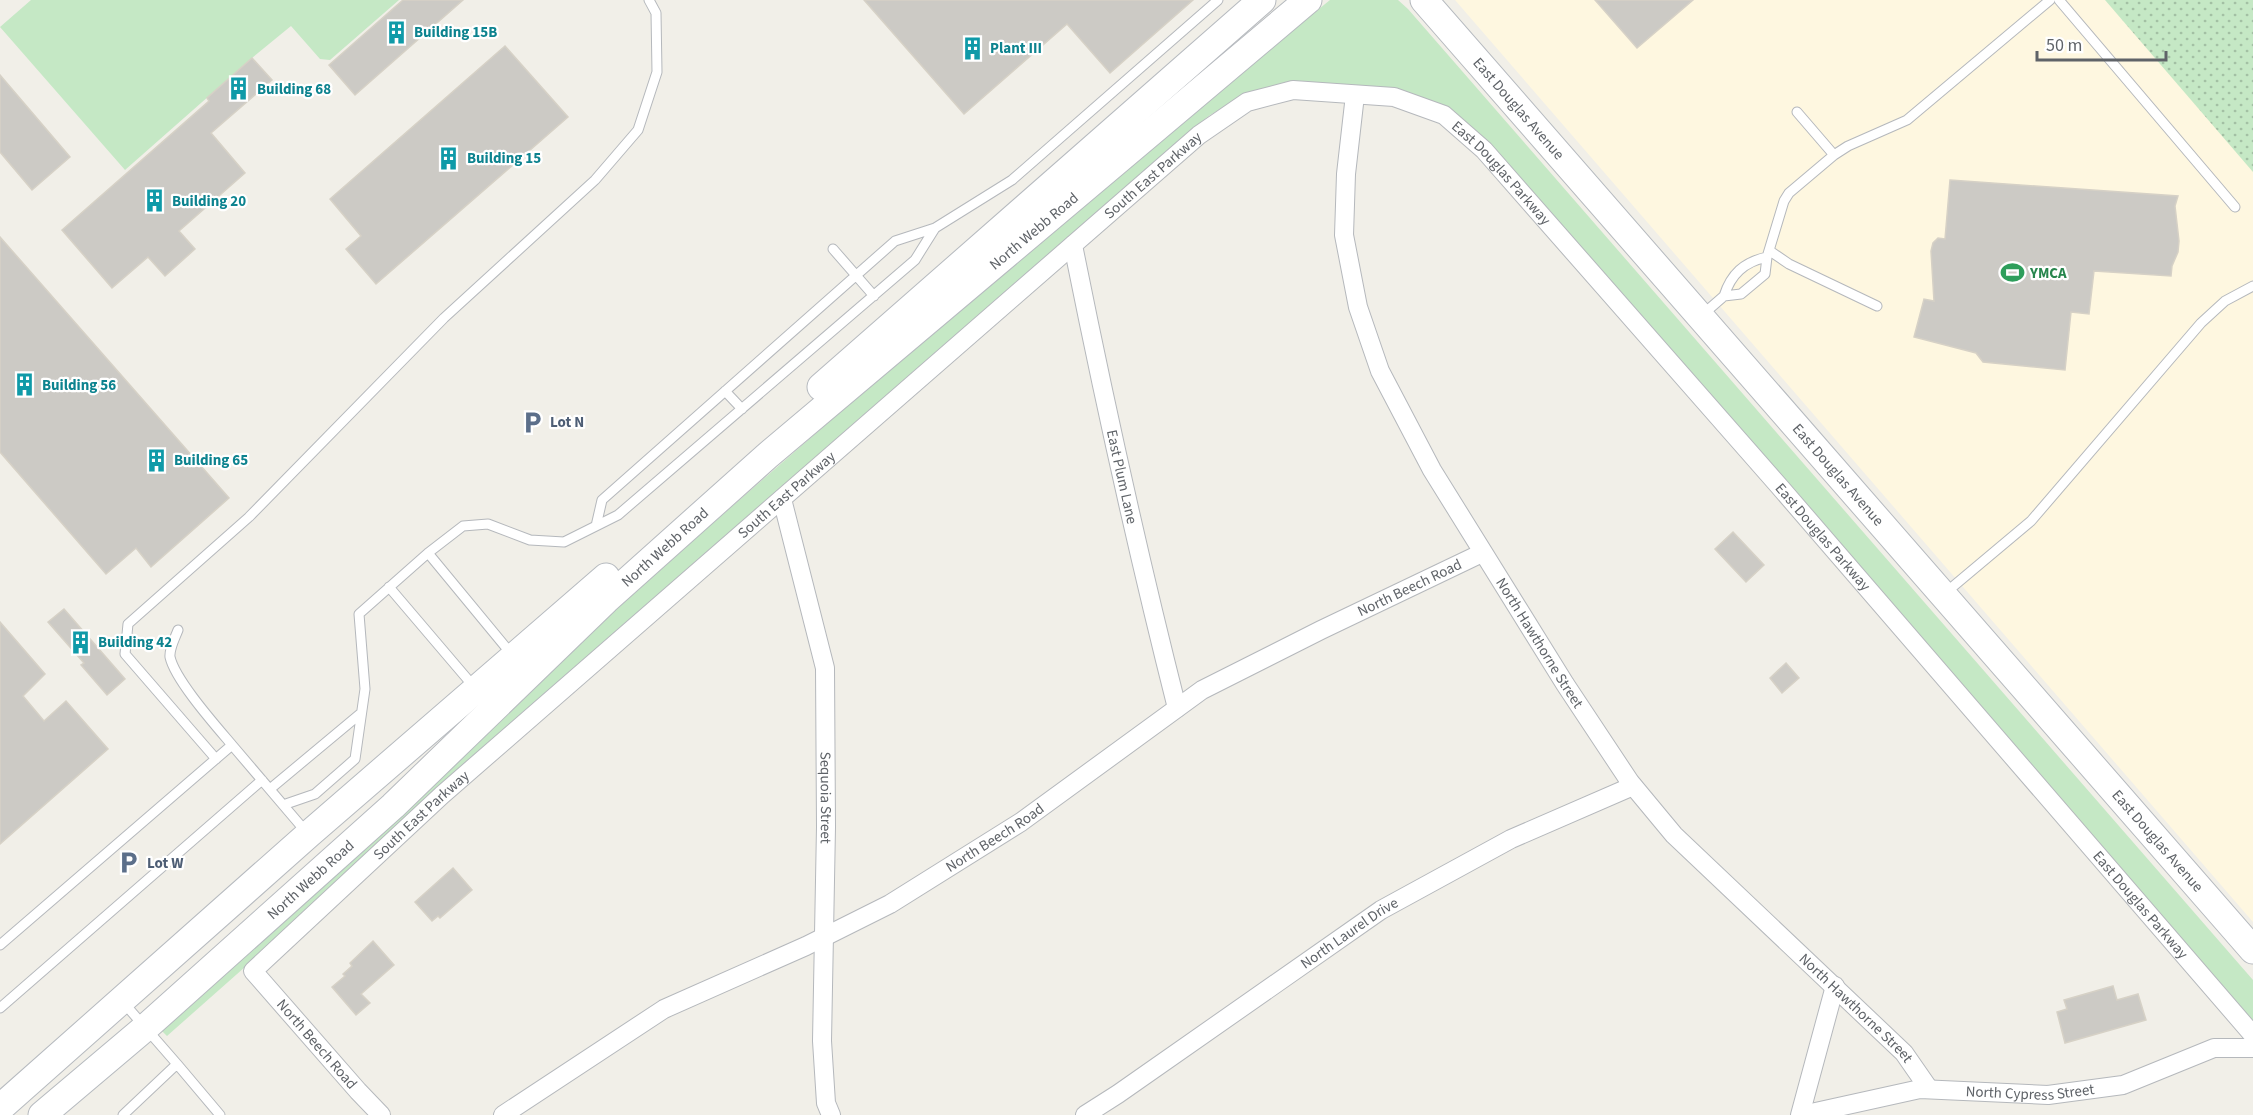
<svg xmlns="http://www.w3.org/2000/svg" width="2253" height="1115" viewBox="0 0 2253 1115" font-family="'Source Sans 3',sans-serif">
<defs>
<pattern id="park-dots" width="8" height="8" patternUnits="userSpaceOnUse" patternTransform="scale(1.5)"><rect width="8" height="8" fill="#c5e8c5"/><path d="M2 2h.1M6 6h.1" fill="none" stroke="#a3c0a4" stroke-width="1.8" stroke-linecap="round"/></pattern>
</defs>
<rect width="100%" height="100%" fill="#f1efe8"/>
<path fill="#fef7e0" d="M 1455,0 L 2253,0 L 2253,922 Z"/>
<path fill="#c5e8c5" d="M 31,0 L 399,0 L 330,60 L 320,59 L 291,26 L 252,58 L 125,170 L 0,27 Z
M 1330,0 L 1398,0 L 1408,9 L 2253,980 L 2253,1025 L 1508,164 L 1470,125 L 1430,104 L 1392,89 L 1240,98 L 1210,115 L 1185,135 L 167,1036 L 161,1030 L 604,618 L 1073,209 Z"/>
<path fill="url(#park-dots)" d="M 2105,0 L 2253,0 L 2253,172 Z"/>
<path fill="#cccac5" stroke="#d6d1c6" stroke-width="1.5" d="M 403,0 L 463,0 L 355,95 L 329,65 Z
M 864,0 L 1193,0 L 1110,73 L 1067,24 L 964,114 Z
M 1595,0 L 1693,0 L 1637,48 Z
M 505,46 L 568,117 L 376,284 L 346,249 L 361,236 L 330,199 Z
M 252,58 L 272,80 L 211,133 L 245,173 L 179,231 L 195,249 L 165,276 L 148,257 L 112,288 L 62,230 L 209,101 L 207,98 Z
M 0,75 L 70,157 L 32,190 L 0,152 Z
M 1950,180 L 2178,196 L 2175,206 L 2179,241 L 2178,252 L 2172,266 L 2171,276 L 2094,271 L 2089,314 L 2071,312 L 2065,370 L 1983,362 L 1976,353 L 1914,337 L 1924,299 L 1934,301 L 1931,251 L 1933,243 L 1938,238 L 1945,239 Z
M 0,237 L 229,498 L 151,567 L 136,548 L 106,574 L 0,452 Z
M 1733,532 L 1764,565 L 1746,582 L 1715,549 Z
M 64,609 L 125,679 L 107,695 L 81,665 L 84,663 L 48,622 Z
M 0,622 L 45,674 L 23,696 L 44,721 L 66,701 L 108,749 L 0,844 Z
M 1786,663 L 1799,678 L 1782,693 L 1770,678 Z
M 453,868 L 472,890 L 440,918 L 438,916 L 432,921 L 415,902 Z
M 373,941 L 394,965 L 361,994 L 370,1003 L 356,1015 L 332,987 L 345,976 L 343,974 L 352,966 L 350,963 Z
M 2113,986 L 2117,1000 L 2138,994 L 2146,1020 L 2065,1043 L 2057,1012 L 2067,1009 L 2064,1000 Z"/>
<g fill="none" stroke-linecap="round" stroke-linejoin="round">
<defs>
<path id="lane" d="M 2059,0 L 2235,207
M 1797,112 L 1834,155
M 935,228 L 1012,180 L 1218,0
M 833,249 L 874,296
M 1770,251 L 1789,264 L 1877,306
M 1724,296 C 1731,274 1744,262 1767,257
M 1701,316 L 1724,296 L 1741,294 L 1765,274 L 1767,257 L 1784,201 L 1789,193 L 1834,155 L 1848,146 L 1907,120 L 2050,0
M 725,391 L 742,409
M 428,553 L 513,656
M 389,587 L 475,688
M 1944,594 L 2031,521 L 2201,323 L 2225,301 L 2253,286
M 178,630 C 175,638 169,649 170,657 C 175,680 216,726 232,745
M 216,759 L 125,654 L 128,624 L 249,517 L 444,318 L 595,180 L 638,130 L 657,72 L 656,13 L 649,0
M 270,789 L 360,714
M 283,805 L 315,794 L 355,759 L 365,689 L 359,614 L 428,553 L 463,526 L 488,524 L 530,540 L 564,542 L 618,515 L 915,260 L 935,228 L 895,241 L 602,500 L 596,526
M 0,945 L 232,745 L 307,833
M 123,1002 L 177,1064 L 123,1115
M 0,1008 L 262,780
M 177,1064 L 220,1115"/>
<g id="street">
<path id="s1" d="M 1355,95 L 1346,174 L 1344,235 L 1358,307 L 1380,371 L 1432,470 L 1565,684 L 1630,782 L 1674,835 L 1904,1053 L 1929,1089"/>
<path id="s2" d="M 1073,245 C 1104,400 1138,554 1177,708"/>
<path id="s3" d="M 782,499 L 825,668 L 826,827 L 822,1041 L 826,1103 L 831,1115"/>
<path id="s4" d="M 381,1115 L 358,1091 L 253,971 L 442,795 L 1199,135 L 1247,102 L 1293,90 L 1394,97 L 1444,115 L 1484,150 L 1779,486 L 2253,1035"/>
<path id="s5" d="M 503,1115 L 664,1009 L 806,946 L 890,904 L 1021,822 L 1202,690 L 1321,630 L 1482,553"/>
<path id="s6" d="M 1085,1115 L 1118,1094 L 1381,910 L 1511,839 L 1633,786"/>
<path d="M 1800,1115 L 1835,986"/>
<path id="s7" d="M 1802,1115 L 1920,1089 L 2048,1095 L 2123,1085 L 2214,1048 L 2253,1048"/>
</g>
<g id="secondary">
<path id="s8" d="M 1424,0 L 2253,950"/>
<path d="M 821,387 L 1262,0"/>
<path d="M 0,1108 L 309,834 L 606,577"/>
<path id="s9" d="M 42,1115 L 145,1028 L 393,806 L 606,600 L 767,456 L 1308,0"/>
</g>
</defs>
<use href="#lane" stroke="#b5b8bc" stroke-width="11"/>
<use href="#street" stroke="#b5b8bc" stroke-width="20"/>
<use href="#secondary" stroke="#b6babf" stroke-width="29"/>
<use href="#lane" stroke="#fff" stroke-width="9"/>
<use href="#street" stroke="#fff" stroke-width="18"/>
<use href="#secondary" stroke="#fff" stroke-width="27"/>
</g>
<defs>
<symbol id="building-bare" viewBox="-9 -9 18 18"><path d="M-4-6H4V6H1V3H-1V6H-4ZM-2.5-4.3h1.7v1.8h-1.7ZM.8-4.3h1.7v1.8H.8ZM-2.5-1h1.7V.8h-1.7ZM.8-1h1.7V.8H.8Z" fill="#0f9aa8" stroke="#fff" stroke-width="2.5" paint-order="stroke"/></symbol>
<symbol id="stadium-bare" viewBox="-9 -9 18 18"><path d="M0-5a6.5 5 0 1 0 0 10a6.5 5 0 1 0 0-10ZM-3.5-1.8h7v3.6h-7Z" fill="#2e9e5b" stroke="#fff" stroke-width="2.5" paint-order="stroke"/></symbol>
<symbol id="parking-bare" viewBox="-9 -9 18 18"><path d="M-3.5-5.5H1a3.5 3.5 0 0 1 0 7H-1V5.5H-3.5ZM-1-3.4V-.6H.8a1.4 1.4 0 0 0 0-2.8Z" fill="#5c6f8a" stroke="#fff" stroke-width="2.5" paint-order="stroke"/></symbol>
</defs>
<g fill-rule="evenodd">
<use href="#building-bare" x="380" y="16" width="33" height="33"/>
<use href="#building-bare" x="956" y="32" width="33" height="33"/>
<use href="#building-bare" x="222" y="72" width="33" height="33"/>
<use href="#building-bare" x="432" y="142" width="33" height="33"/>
<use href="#building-bare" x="138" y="184" width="33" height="33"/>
<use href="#stadium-bare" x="1996" y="256" width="33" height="33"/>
<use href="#building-bare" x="8" y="368" width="33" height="33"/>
<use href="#parking-bare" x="516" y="406" width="33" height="33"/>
<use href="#building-bare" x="140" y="444" width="33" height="33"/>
<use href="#building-bare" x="64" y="626" width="33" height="33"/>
<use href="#parking-bare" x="112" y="846" width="33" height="33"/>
</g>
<g text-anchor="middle" stroke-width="4.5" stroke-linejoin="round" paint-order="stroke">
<g font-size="15" font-weight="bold" fill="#0d838f" stroke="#fff" text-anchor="start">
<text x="414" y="37">Building 15B</text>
<text x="990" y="53">Plant III</text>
<text x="257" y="94">Building 68</text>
<text x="467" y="163">Building 15</text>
<text x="172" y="206">Building 20</text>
<text x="42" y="390">Building 56</text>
<text x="174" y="465">Building 65</text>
<text x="98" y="647">Building 42</text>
</g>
<g font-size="15" fill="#5f6368" stroke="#fff">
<text dy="5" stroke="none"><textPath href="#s8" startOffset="144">East Douglas Avenue</textPath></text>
<text dy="5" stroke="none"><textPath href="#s4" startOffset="1797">East Douglas Parkway</textPath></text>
<text dy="5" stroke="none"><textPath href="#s4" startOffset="1394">South East Parkway</textPath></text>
<text dy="5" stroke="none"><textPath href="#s9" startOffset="1329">North Webb Road</textPath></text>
<text dy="5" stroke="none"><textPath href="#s8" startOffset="630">East Douglas Avenue</textPath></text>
<text dy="5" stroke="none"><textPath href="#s2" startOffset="237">East Plum Lane</textPath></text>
<text dy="5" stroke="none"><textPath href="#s4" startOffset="908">South East Parkway</textPath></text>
<text dy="5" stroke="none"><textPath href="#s4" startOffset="2283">East Douglas Parkway</textPath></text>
<text dy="5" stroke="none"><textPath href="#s9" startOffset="843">North Webb Road</textPath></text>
<text dy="5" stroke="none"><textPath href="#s5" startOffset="1052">North Beech Road</textPath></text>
<text dy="5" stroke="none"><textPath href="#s1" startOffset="597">North Hawthorne Street</textPath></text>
<text dy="5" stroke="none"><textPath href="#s3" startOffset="304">Sequoia Street</textPath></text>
<text dy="5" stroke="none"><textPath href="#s4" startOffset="422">South East Parkway</textPath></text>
<text dy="5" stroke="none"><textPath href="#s5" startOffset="566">North Beech Road</textPath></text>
<text dy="5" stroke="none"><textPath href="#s8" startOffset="1116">East Douglas Avenue</textPath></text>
<text dy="5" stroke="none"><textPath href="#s9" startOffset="357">North Webb Road</textPath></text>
<text dy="5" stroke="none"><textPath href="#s4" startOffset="2769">East Douglas Parkway</textPath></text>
<text dy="5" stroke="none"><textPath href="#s6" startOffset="321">North Laurel Drive</textPath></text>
<text dy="5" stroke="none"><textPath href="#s1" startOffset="1083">North Hawthorne Street</textPath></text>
<text transform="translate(317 1044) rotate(49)" y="5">North Beech Road</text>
<text dy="5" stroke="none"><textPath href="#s7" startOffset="231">North Cypress Street</textPath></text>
</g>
<g font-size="15" font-weight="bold" fill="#27864d" stroke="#fff" text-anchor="start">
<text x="2030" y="278">YMCA</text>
</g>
<g font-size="15" font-weight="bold" fill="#4e5e75" stroke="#fff" text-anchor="start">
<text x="550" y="427">Lot N</text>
<text x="147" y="868">Lot W</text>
</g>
</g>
<path d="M2037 51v9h129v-9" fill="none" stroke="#5f6368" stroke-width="3"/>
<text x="2046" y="51" font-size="18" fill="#5f6368" stroke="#ffffff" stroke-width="4.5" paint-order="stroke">50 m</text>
</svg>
